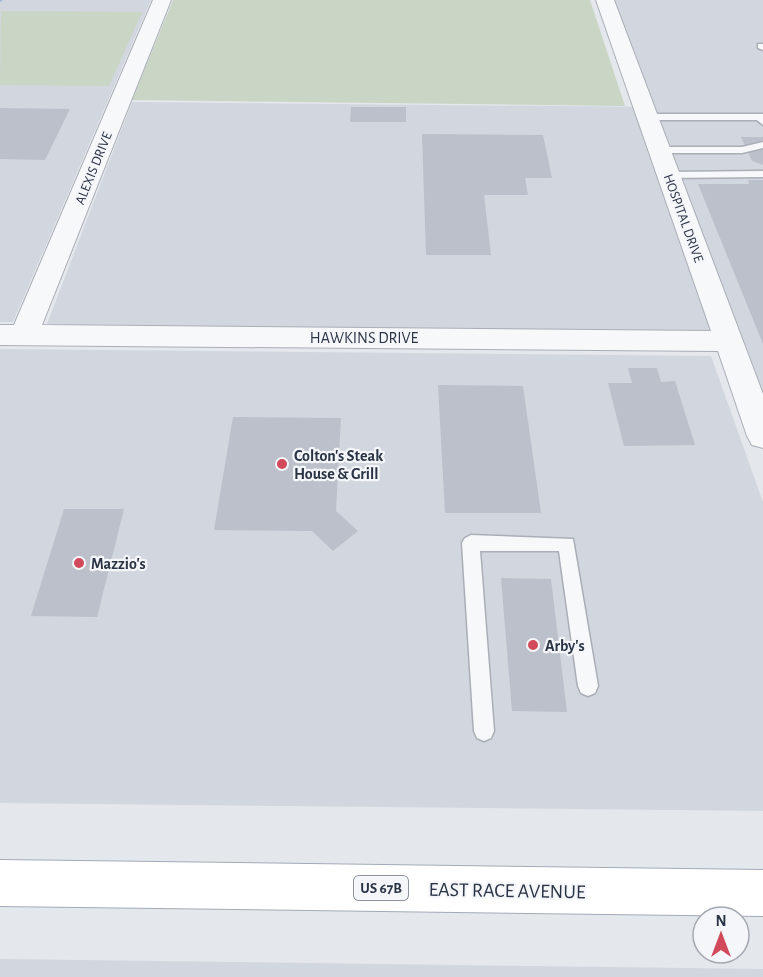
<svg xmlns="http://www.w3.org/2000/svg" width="763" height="977" viewBox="0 0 763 977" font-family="'Alegreya Sans',sans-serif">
<rect width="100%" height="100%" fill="#e4e7ec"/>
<path fill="#d2d6de" d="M 0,0 L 151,0 L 13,322 L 0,322 Z
M 613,0 L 763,0 L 763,397 L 738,332 L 47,324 L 132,102 L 652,107 Z
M 0,349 L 711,356 L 763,502 L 763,811 L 0,803 Z
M 0,959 L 763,969 L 763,977 L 0,977 Z"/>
<path fill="#c9d6c5" d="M 173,0 L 590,0 L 625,106 L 132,100 Z
M 1,11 L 142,12 L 109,86 L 0,85 Z"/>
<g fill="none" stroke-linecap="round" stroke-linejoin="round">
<path fill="#9fb4cc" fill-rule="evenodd" d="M 0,0 L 3,0 L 0,2 Z"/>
</g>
<path fill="#bbc0ca" d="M 351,107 L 406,107 L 406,122 L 350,122 Z
M 0,108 L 70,109 L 45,160 L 0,159 Z
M 422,134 L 543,135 L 552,178 L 525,178 L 528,195 L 484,195 L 491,255 L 426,255 Z
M 741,137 L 763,137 L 763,165 L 752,161 Z
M 748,180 L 763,180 L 763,344 L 698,184 L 749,184 Z
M 628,368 L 657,368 L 661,382 L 675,381 L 695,445 L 624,446 L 608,383 L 632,383 Z
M 438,385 L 523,386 L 541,513 L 445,513 Z
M 233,417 L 341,418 L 336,511 L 358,531 L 333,551 L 312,531 L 214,530 Z
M 64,509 L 124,509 L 97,617 L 31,616 Z
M 501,578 L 551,579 L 567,712 L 512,711 Z"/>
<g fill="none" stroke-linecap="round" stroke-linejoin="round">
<defs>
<path id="service" d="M 758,44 L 763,44 L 763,50 L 758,48 Z
M 763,114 L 763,125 L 757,120 L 647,120 L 642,117 L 647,114 Z
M 763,142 L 763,148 L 742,153 L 660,153 L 654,150 L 660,147 L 742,147 Z
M 763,171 L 763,177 L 668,178 L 662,175 L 668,172 Z
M 471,535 L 573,539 L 598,686 L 595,693 L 588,696 L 581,693 L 578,686 L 559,551 L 480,551 L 494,731 L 491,738 L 484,741 L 477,738 L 474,731 L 462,543 L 465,538 Z"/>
<path id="minor" d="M 153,0 L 171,0 L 42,325 L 711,331 L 596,0 L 614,0 L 763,394 L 763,448 L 752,445 L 747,436 L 718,351 L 0,345 L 0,325 L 14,325 Z"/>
<path id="primary" d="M 0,860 L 763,870 L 763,916 L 0,906 Z"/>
</defs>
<use href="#service" stroke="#a9aeb7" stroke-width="3"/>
<use href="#minor" stroke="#a9aeb7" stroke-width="2"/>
<use href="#primary" stroke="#a3abb8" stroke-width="2"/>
<use href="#service" fill="#f7f8fa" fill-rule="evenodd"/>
<use href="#minor" fill="#f7f8fa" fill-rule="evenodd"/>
<use href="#primary" fill="#fff" fill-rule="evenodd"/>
</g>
<g fill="#d1495b" stroke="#f4f6f9" stroke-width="2">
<circle cx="282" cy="464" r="6"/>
<circle cx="79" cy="563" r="6"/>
<circle cx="533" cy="645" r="6"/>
</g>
<g text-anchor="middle" stroke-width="4.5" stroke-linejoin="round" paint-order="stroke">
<g font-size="14" fill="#2b3445" stroke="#f4f6f9">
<text transform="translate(93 168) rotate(-68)" y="5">ALEXIS DRIVE</text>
<text transform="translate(684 218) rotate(70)" y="5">HOSPITAL DRIVE</text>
</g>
<rect fill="#f4f6f9" stroke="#676e7b" stroke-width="1.5" x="354" y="876" width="54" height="24" rx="4.5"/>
<g font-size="15" font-weight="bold" fill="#2b3445">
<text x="381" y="893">US 67B</text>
</g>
<g font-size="16" fill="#2b3445" stroke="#f4f6f9">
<text x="364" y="343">HAWKINS DRIVE</text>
</g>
<g font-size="16" font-weight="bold" fill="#2b3445" stroke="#f4f6f9" text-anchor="start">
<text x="294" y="461">Colton's Steak<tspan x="294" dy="18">House &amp; Grill</tspan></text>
<text x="91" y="569">Mazzio's</text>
<text x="545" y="651">Arby's</text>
</g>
<g font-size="20" fill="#2b3445" stroke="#f4f6f9">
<text transform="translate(507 890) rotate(1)" y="7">EAST RACE AVENUE</text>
</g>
</g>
<g transform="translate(721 935)"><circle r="28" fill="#f4f6f9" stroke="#a4a8b1" stroke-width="1.5"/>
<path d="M0-4.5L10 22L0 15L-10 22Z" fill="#d1495b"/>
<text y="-9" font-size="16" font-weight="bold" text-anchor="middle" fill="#2b3445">N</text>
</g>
</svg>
